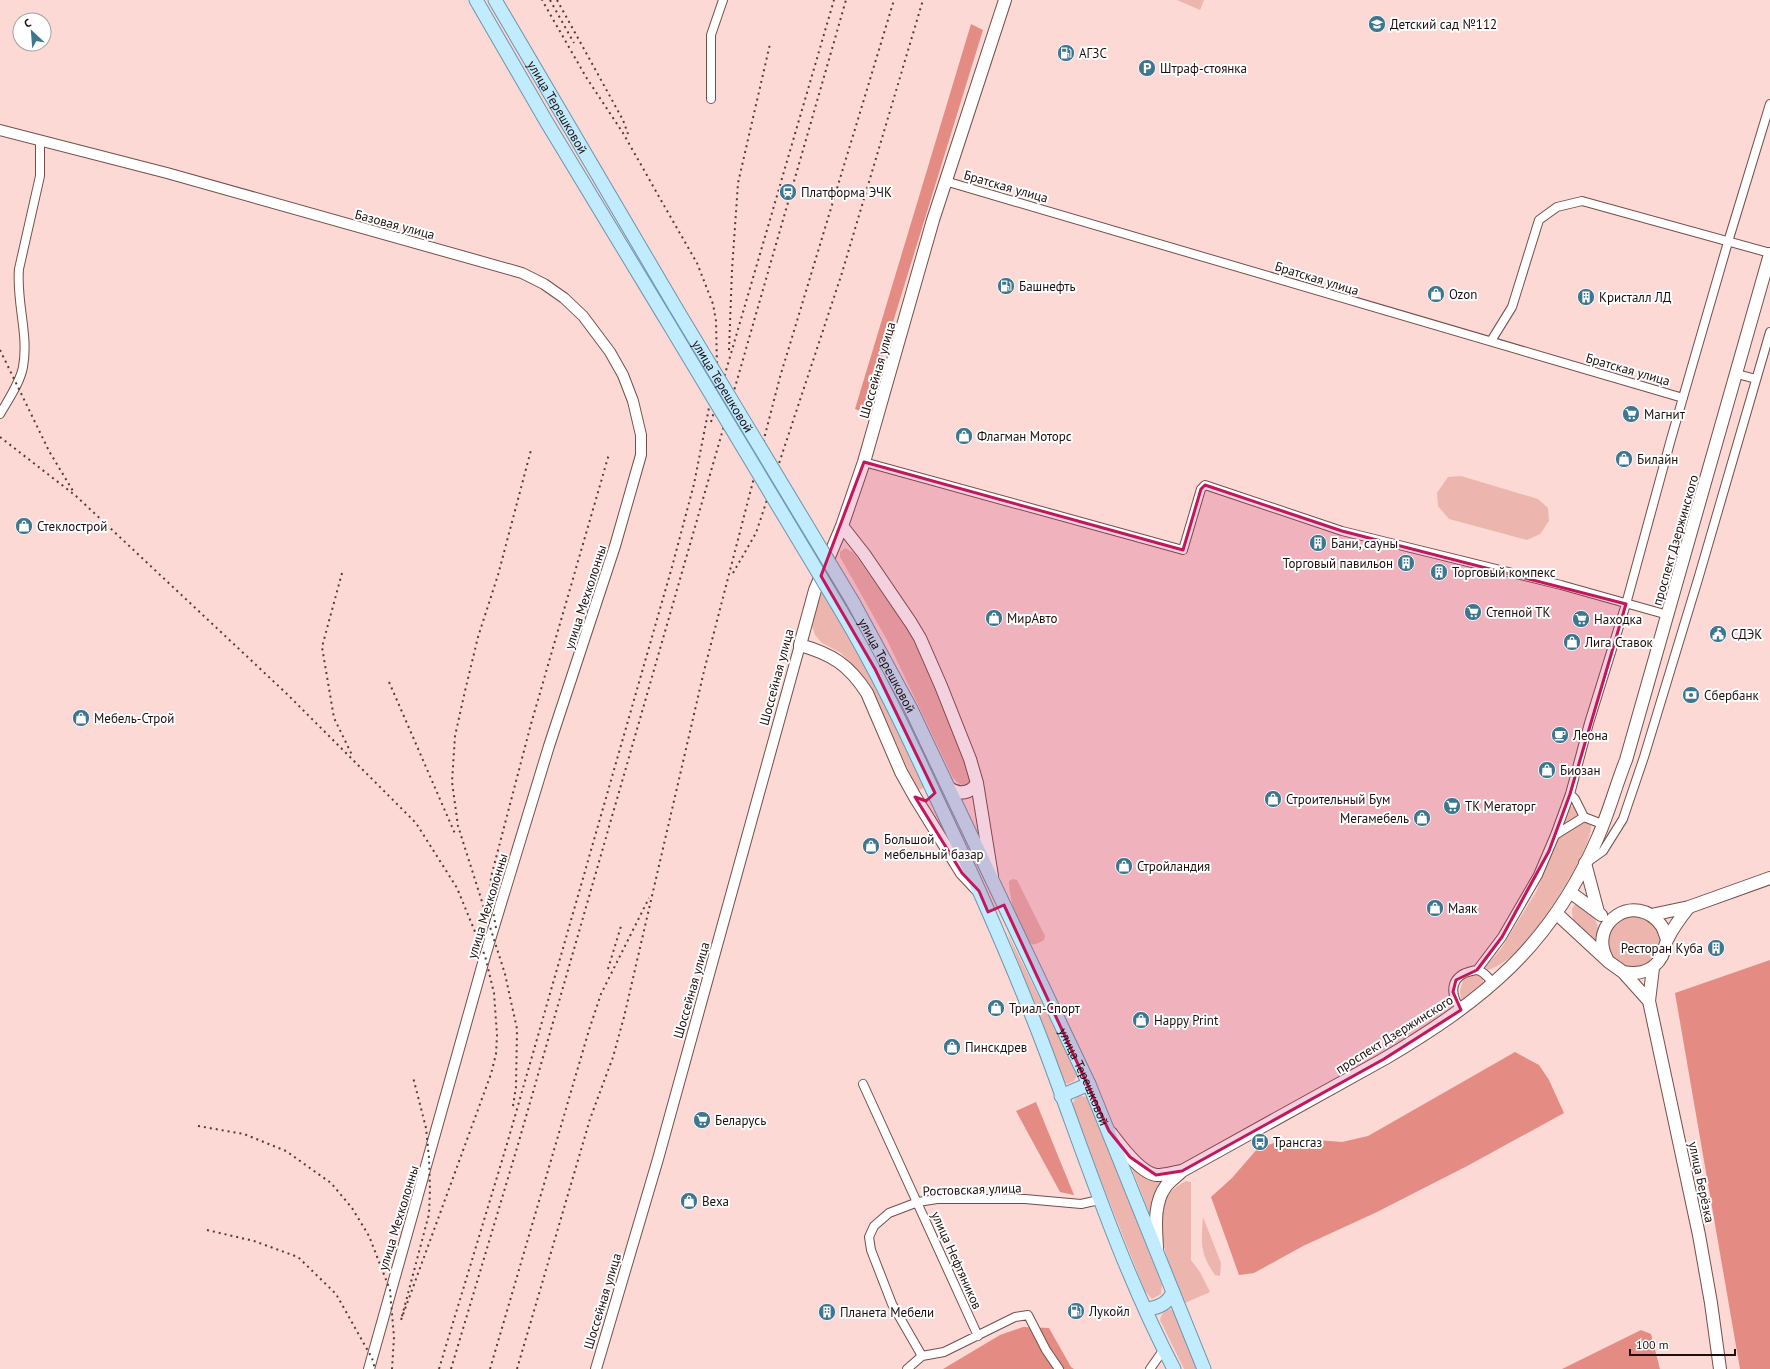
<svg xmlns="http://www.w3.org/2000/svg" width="1770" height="1369" viewBox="0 0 1770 1369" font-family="'PT Sans',sans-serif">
<rect width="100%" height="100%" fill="#fcd9d5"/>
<path fill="#ecb5ae" d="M 1177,0 L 1204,0 L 1200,10 Z
M 1461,476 L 1538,499 L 1548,508 L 1549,521 L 1540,534 L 1527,540 L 1449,519 L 1438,506 L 1437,493 L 1448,477 Z
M 845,548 L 854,553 L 910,633 L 925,662 L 970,772 L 971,781 L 965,786 L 958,783 L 953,778 L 887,640 L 840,557 L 840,552 Z
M 822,592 L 886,700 L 926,786 L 920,790 L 915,785 L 876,698 L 864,678 L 841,653 L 822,643 L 815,635 L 811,623 Z
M 1575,805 L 1579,815 L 1563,827 L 1570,807 Z
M 1582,821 L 1591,824 C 1594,846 1541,926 1525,943 C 1514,954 1503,965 1488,970 L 1485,967 L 1501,949 L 1536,892 L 1559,835 Z
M 1013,879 L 1017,880 L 1045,936 L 1044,940 C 1040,942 1036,945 1032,944 C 1020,941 1008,893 1009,881 Z
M 1576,903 C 1595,917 1601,921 1598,945 L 1573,923 L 1572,909 Z
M1608 942a26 26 0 1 1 52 0a26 26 0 1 1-52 0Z
M 1007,932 L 1075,1070 L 1077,1075 L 1074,1081 L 1067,1084 L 1061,1078 Z
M 1474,974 L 1480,976 L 1483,979 L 1483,983 L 1461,1000 L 1460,991 L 1463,980 Z
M 1080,1096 L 1087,1097 L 1091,1106 L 1162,1285 L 1161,1294 L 1152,1299 L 1145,1291 L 1074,1113 L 1072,1105 L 1075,1099 Z
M 1131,1166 L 1165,1180 L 1153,1200 L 1150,1215 Z
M 1186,1181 L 1191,1182 L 1191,1260 L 1200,1272 L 1210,1292 L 1185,1303 C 1173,1271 1148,1228 1169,1194 C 1172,1189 1181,1184 1186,1181 Z
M 1203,1217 L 1221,1263 L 1220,1276 L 1215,1275 C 1200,1254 1201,1243 1203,1217 Z
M 1171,1309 L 1176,1314 L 1198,1369 L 1184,1369 L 1160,1320 C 1162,1313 1164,1311 1171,1309 Z"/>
<path fill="#e48c84" d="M 971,24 L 983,30 L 865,413 L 855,409 Z
M 1770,960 L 1770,1369 L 1740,1369 L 1675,993 Z
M 1515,1052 L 1539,1065 L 1549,1080 L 1564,1113 L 1469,1165 L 1377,1212 L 1303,1246 L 1254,1273 L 1239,1275 L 1211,1197 L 1232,1178 L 1258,1148 L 1274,1143 L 1317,1140 L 1342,1142 L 1368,1136 Z
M 1036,1102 L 1074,1195 L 1060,1192 L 1016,1111 Z
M 1023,1327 L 1049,1328 L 1071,1367 L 1074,1369 L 943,1369 L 1000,1335 Z
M 1641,1330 L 1651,1334 L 1660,1369 L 1562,1369 Z"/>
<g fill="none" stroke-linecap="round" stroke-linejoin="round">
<defs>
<path id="minor" d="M 711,99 L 711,35 L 723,0
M 945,181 L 1683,398
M 1491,341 L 1512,307 L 1539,220 L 1557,207 L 1582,201 L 1770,253
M 1737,374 L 1756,379
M 0,414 C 8,400 20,383 23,367 C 29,334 16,302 19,269 L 40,176 L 40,140
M 864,462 L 1183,550 L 1201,489 L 1205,485 L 1342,531 L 1561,585 L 1668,615
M 1570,794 L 1575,799 L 1584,817 L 1602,824
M 1555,835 L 1584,817
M 1586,863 L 1603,851 L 1623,819 L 1644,757 L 1699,576 L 1770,332
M 1477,970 L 1502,937 L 1538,875 L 1555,835 L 1570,794 L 1589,723 L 1626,604 L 1671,439 L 1728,242 L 1770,104
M 1461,1010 C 1452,998 1448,981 1465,973 C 1469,972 1473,970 1477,970 C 1484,971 1489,979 1494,984
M 863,1084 L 978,1336
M 922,1356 L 892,1304 L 871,1250 L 869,1237 L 874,1226 L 889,1213 L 918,1202 L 937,1199 L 1025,1199 L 1081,1204 L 1099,1200
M 907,1369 L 922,1356 L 944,1352 L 1015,1317 L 1028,1315 L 1046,1350 L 1059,1369
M 1150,1369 L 1164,1349"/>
<path id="tertiary" d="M 0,130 L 167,173 L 522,273 L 544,284 L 564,298 L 583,316 L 610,352 L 623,375 L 633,401 L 641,435 L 641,455 L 615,546 L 549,746 L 485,956 L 369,1369
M 596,1369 L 658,1159 L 800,645"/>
<path id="secondary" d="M 842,526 L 864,554 L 911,623 L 920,638 L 941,686 L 970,759 L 977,783 L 992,876
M 949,788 C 960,795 970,794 977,783
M 1585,863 L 1598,912
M 977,889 L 962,873 L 915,797 L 901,772 L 867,693 C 849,665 832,654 800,645 L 815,590 L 842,526 L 864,462 L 933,220 L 1005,0
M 1570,892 L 1601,915
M 1556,913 L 1609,962 L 1623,972 L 1649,1001
M 1651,915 L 1689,907 L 1770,878
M 1607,959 C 1587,922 1636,891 1661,925 C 1664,929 1665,935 1667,939
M 1653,968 L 1649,1001 L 1699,1235 L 1711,1303 L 1720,1369
M 1623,972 C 1639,975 1654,971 1662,956 C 1665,950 1665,943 1668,938 C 1674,926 1681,917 1689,907
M 1111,1133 C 1120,1145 1141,1174 1157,1175 C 1165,1175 1174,1172 1182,1171
M 1157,1248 C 1156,1228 1153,1203 1166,1186 C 1170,1181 1177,1176 1182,1171 L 1384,1059 C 1484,1000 1551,946 1598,837 C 1609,812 1616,785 1626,760 L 1770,254"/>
<g id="primary">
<path d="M 476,0 L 546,121 L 664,316"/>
<path id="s1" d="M 495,0 L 676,308"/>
<path id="s2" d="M 853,602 L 911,709 L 1089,1084 L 1204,1369"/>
<path d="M 840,609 C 876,669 906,732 935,795 C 975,879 1013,965 1046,1052 C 1086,1159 1121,1268 1174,1369"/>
<path d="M 1061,1096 L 1089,1084"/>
<path d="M 1146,1309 C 1158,1308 1168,1304 1173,1292"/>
</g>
</defs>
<use href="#minor" stroke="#734f4b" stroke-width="10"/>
<use href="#tertiary" stroke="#734f4b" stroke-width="12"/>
<use href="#secondary" stroke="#734f4b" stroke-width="14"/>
<use href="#primary" stroke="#6d95aa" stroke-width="15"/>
<use href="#minor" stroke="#fff" stroke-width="8"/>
<use href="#tertiary" stroke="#fff" stroke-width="10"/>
<use href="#secondary" stroke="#fff" stroke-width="12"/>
<use href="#primary" stroke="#c1ebfe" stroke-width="13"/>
<path stroke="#503c3b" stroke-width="2" stroke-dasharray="2 4" stroke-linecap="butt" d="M 550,0 L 574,43
M 557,0 L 623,120 L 628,134
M 0,350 L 49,451 L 73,491
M 729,350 L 732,270 L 738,183 L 770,44
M 711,422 L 834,0
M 0,437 L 76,496 L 287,694 L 416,823 L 457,888 L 485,956 L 494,993 L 497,1035 L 496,1054 L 491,1074 L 401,1320 L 429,1214 L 430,1189 L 429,1158 L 426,1128 L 413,1077
M 342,573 L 322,647 L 334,718 L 353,757
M 733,573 L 756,533 L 841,276 L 923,0
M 389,682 L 456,836
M 496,928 L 490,894 L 491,877 L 531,724 L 609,454
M 608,969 L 622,923
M 513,1106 L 516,1087 L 517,1029 L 505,974 L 458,826 L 452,782 L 455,736 L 465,691 L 478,637 L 498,575 L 531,450
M 198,1126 L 244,1134 L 286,1151 L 331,1183 L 352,1208 L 369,1236 L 390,1290 L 394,1337 L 392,1369
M 207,1230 L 254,1241 L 298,1257 L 336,1294 L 372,1358 L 375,1369
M 439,1369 L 507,1144 L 672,567 L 694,484 L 717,367 L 716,321 L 713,304 L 697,263 L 666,209 L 623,133 L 586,77 L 542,0
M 451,1369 L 517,1148 L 846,0
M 490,1369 L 589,1030 L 601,994 L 649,898
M 517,1369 L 590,1119 L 613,1057 L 624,1017 L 704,671 L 780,377 L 894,0"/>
<defs>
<g id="primary-bridge">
<path id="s3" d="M 676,308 L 853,602"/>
<path d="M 664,316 L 840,609"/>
</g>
</defs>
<use href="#primary-bridge" stroke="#6d95aa" stroke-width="15" stroke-linecap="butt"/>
<use href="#primary-bridge" stroke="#c1ebfe" stroke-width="13"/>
</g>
<path fill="#c2185b" fill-opacity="0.2" stroke="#c2185b" stroke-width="3" stroke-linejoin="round" d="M 864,462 L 1183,550 L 1201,489 L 1205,485 L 1342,531 L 1626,604 L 1570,794 L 1549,851 L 1502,937 L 1477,970 L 1456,980 L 1453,992 L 1461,1010 L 1384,1059 L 1182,1171 L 1156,1175 L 1130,1157 L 1109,1131 L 1004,905 L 988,912 L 979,891 L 962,873 L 915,797 L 926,801 L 935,793 L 875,669 L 821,576 Z"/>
<defs>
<symbol id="school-disc" viewBox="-11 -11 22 22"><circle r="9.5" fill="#3c768f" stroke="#fff"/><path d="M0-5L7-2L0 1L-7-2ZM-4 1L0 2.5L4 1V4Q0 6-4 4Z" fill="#fff"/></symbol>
<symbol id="fuel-disc" viewBox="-11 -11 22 22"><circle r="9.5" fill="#3c768f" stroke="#fff"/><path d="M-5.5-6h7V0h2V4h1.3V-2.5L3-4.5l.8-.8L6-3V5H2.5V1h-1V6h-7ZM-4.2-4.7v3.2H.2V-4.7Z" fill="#fff"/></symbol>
<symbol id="parking-disc" viewBox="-11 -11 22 22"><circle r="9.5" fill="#3c768f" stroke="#fff"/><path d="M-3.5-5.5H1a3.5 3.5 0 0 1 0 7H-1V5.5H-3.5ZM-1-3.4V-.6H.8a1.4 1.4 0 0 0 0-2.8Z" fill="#fff"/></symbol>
<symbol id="station-disc" viewBox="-11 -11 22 22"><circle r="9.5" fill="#3c768f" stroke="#fff"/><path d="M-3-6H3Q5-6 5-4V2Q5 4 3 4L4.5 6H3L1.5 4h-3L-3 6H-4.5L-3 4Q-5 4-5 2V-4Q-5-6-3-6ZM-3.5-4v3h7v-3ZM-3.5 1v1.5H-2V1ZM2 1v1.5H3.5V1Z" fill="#fff"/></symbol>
<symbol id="shop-disc" viewBox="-11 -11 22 22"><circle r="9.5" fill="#3c768f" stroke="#fff"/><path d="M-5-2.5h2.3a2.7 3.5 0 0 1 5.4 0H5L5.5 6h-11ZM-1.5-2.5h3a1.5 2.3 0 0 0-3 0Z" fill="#fff"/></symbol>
<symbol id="building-disc" viewBox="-11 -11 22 22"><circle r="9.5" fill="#3c768f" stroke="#fff"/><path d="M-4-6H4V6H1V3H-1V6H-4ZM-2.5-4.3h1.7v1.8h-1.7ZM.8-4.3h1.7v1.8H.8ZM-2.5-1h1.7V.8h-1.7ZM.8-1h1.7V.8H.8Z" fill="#fff"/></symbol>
<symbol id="supermarket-disc" viewBox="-11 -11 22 22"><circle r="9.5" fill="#3c768f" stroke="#fff"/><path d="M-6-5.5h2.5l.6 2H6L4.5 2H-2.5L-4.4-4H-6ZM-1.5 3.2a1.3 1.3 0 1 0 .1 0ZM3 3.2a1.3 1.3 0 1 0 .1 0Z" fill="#fff"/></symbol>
<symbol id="civic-disc" viewBox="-11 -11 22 22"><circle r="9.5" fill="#3c768f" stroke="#fff"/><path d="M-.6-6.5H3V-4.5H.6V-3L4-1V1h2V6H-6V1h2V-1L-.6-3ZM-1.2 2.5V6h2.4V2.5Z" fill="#fff"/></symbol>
<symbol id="bank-disc" viewBox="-11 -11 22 22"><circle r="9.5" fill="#3c768f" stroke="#fff"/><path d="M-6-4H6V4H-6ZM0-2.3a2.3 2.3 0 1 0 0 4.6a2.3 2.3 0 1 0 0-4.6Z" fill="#fff"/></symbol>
<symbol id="cafe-disc" viewBox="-11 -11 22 22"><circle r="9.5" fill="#3c768f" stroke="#fff"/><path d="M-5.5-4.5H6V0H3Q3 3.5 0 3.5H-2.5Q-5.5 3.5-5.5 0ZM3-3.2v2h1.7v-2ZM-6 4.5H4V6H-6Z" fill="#fff"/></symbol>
<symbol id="bus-disc" viewBox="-11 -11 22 22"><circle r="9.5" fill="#3c768f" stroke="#fff"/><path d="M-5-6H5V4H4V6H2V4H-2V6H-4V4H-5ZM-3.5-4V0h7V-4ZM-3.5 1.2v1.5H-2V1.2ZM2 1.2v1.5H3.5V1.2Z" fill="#fff"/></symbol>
</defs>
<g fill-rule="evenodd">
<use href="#school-disc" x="1367" y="14" width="20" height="20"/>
<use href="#fuel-disc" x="1056" y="43" width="20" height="20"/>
<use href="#parking-disc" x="1137" y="58" width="20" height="20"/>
<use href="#station-disc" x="778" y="182" width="20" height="20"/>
<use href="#fuel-disc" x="996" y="276" width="20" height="20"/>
<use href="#shop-disc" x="1426" y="284" width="20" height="20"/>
<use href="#building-disc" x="1576" y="287" width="20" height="20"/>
<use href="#supermarket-disc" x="1621" y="404" width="20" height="20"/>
<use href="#shop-disc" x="954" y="426" width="20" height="20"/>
<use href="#shop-disc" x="1614" y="449" width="20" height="20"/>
<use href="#shop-disc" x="14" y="516" width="20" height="20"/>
<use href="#building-disc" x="1308" y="533" width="20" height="20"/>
<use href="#building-disc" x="1396" y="553" width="20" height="20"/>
<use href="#building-disc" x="1429" y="562" width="20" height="20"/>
<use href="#supermarket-disc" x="1463" y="602" width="20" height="20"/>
<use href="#shop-disc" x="984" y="608" width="20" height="20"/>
<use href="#supermarket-disc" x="1571" y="609" width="20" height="20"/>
<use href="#civic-disc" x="1708" y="624" width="20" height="20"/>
<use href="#shop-disc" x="1562" y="632" width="20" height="20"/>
<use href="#bank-disc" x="1681" y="685" width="20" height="20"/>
<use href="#shop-disc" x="71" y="708" width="20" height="20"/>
<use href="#cafe-disc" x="1550" y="725" width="20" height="20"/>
<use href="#shop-disc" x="1537" y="760" width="20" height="20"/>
<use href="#shop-disc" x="1263" y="789" width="20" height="20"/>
<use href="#supermarket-disc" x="1442" y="796" width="20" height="20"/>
<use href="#shop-disc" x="1412" y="808" width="20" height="20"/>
<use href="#shop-disc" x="861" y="836" width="20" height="20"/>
<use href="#shop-disc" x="1114" y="856" width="20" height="20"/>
<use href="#shop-disc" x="1425" y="898" width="20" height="20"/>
<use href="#building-disc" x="1706" y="938" width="20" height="20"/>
<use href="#shop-disc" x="986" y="998" width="20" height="20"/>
<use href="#shop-disc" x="1131" y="1010" width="20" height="20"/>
<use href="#shop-disc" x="942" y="1037" width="20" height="20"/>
<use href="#supermarket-disc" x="692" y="1110" width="20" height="20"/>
<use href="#bus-disc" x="1250" y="1132" width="20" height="20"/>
<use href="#shop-disc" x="679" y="1191" width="20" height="20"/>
<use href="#fuel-disc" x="1066" y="1301" width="20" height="20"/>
<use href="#building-disc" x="817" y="1302" width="20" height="20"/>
</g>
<g text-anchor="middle" stroke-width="4" stroke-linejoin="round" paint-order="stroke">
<g font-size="13" fill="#1e0f0e" stroke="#fff" text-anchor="start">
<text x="1390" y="29">Детский сад №112</text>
<text x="1079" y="58">АГЗС</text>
<text x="1160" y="73">Штраф-стоянка</text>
<text x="801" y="197">Платформа ЭЧК</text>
<text x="1019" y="291">Башнефть</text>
<text x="1449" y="299">Ozon</text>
<text x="1599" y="302">Кристалл ЛД</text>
<text x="1644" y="419">Магнит</text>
<text x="977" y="441">Флагман Моторс</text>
<text x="1637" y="464">Билайн</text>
<text x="37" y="531">Стеклострой</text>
<text x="1331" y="548">Бани, сауны</text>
<text x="1393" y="568" text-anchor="end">Торговый павильон</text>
<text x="1452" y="577">Торговый компекс</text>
<text x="1486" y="617">Степной ТК</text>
<text x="1007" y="623">МирАвто</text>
<text x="1594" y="624">Находка</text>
<text x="1731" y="639">СДЭК</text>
<text x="1585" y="647">Лига Ставок</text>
<text x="1704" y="700">Сбербанк</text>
<text x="94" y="723">Мебель-Строй</text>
<text x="1573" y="740">Леона</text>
<text x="1560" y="775">Биозан</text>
<text x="1286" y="804">Строительный Бум</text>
<text x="1465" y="811">ТК Мегаторг</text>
<text x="1409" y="823" text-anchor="end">Мегамебель</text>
<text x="884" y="844">Большой<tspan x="884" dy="15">мебельный базар</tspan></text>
<text x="1137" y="871">Стройландия</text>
<text x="1448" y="913">Маяк</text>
<text x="1703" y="953" text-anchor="end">Ресторан Куба</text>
<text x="1009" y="1013">Триал-Спорт</text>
<text x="1154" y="1025">Happy Print</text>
<text x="965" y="1052">Пинскдрев</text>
<text x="715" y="1125">Беларусь</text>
<text x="1273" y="1147">Трансгаз</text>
<text x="702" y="1206">Веха</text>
<text x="1089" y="1316">Лукойл</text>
<text x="840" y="1317">Планета Мебели</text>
</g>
<g font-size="13" fill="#1e0f0e" stroke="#fff">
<text dy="5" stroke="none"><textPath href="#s1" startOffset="124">улица Терешковой</textPath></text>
<text transform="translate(1006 186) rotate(16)" y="5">Братская улица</text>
<text transform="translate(395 224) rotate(15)" y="5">Базовая улица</text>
<text transform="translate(1317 278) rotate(17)" y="5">Братская улица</text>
<text transform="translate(1628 369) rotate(16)" y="5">Братская улица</text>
<text transform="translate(877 370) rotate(-74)" y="5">Шоссейная улица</text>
<text dy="5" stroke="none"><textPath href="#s3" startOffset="91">улица Терешковой</textPath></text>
<text transform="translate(1675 540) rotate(-74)" y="5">проспект Дзержинского</text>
<text transform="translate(585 597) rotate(-72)" y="5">улица Мехколонны</text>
<text dy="5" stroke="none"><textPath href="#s2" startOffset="72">улица Терешковой</textPath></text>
<text transform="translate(776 677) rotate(-75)" y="5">Шоссейная улица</text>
<text transform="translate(487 906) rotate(-73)" y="5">улица Мехколонны</text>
<text transform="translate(691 990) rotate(-74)" y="5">Шоссейная улица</text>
<text transform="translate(1394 1034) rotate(-32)" y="5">проспект Дзержинского</text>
<text dy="5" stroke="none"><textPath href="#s2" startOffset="528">улица Терешковой</textPath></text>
<text transform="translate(1702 1182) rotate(78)" y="5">улица Берёзка</text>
<text transform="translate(972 1189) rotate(-2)" y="5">Ростовская улица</text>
<text transform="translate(398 1218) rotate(-73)" y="5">улица Мехколонны</text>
<text transform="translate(957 1260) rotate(66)" y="5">улица Нефтяников</text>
<text transform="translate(602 1301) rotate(-73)" y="5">Шоссейная улица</text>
</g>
</g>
<g transform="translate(32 32) rotate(334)"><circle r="19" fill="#ffffff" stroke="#a59f9f"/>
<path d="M0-3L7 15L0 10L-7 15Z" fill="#3c768f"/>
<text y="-6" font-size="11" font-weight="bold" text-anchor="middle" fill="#1e0f0e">С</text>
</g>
<path d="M1630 1349v6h105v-6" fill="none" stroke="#1e0f0e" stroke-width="2"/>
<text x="1636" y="1349" font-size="12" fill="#1e0f0e" stroke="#ffffff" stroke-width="3" paint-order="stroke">100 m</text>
</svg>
